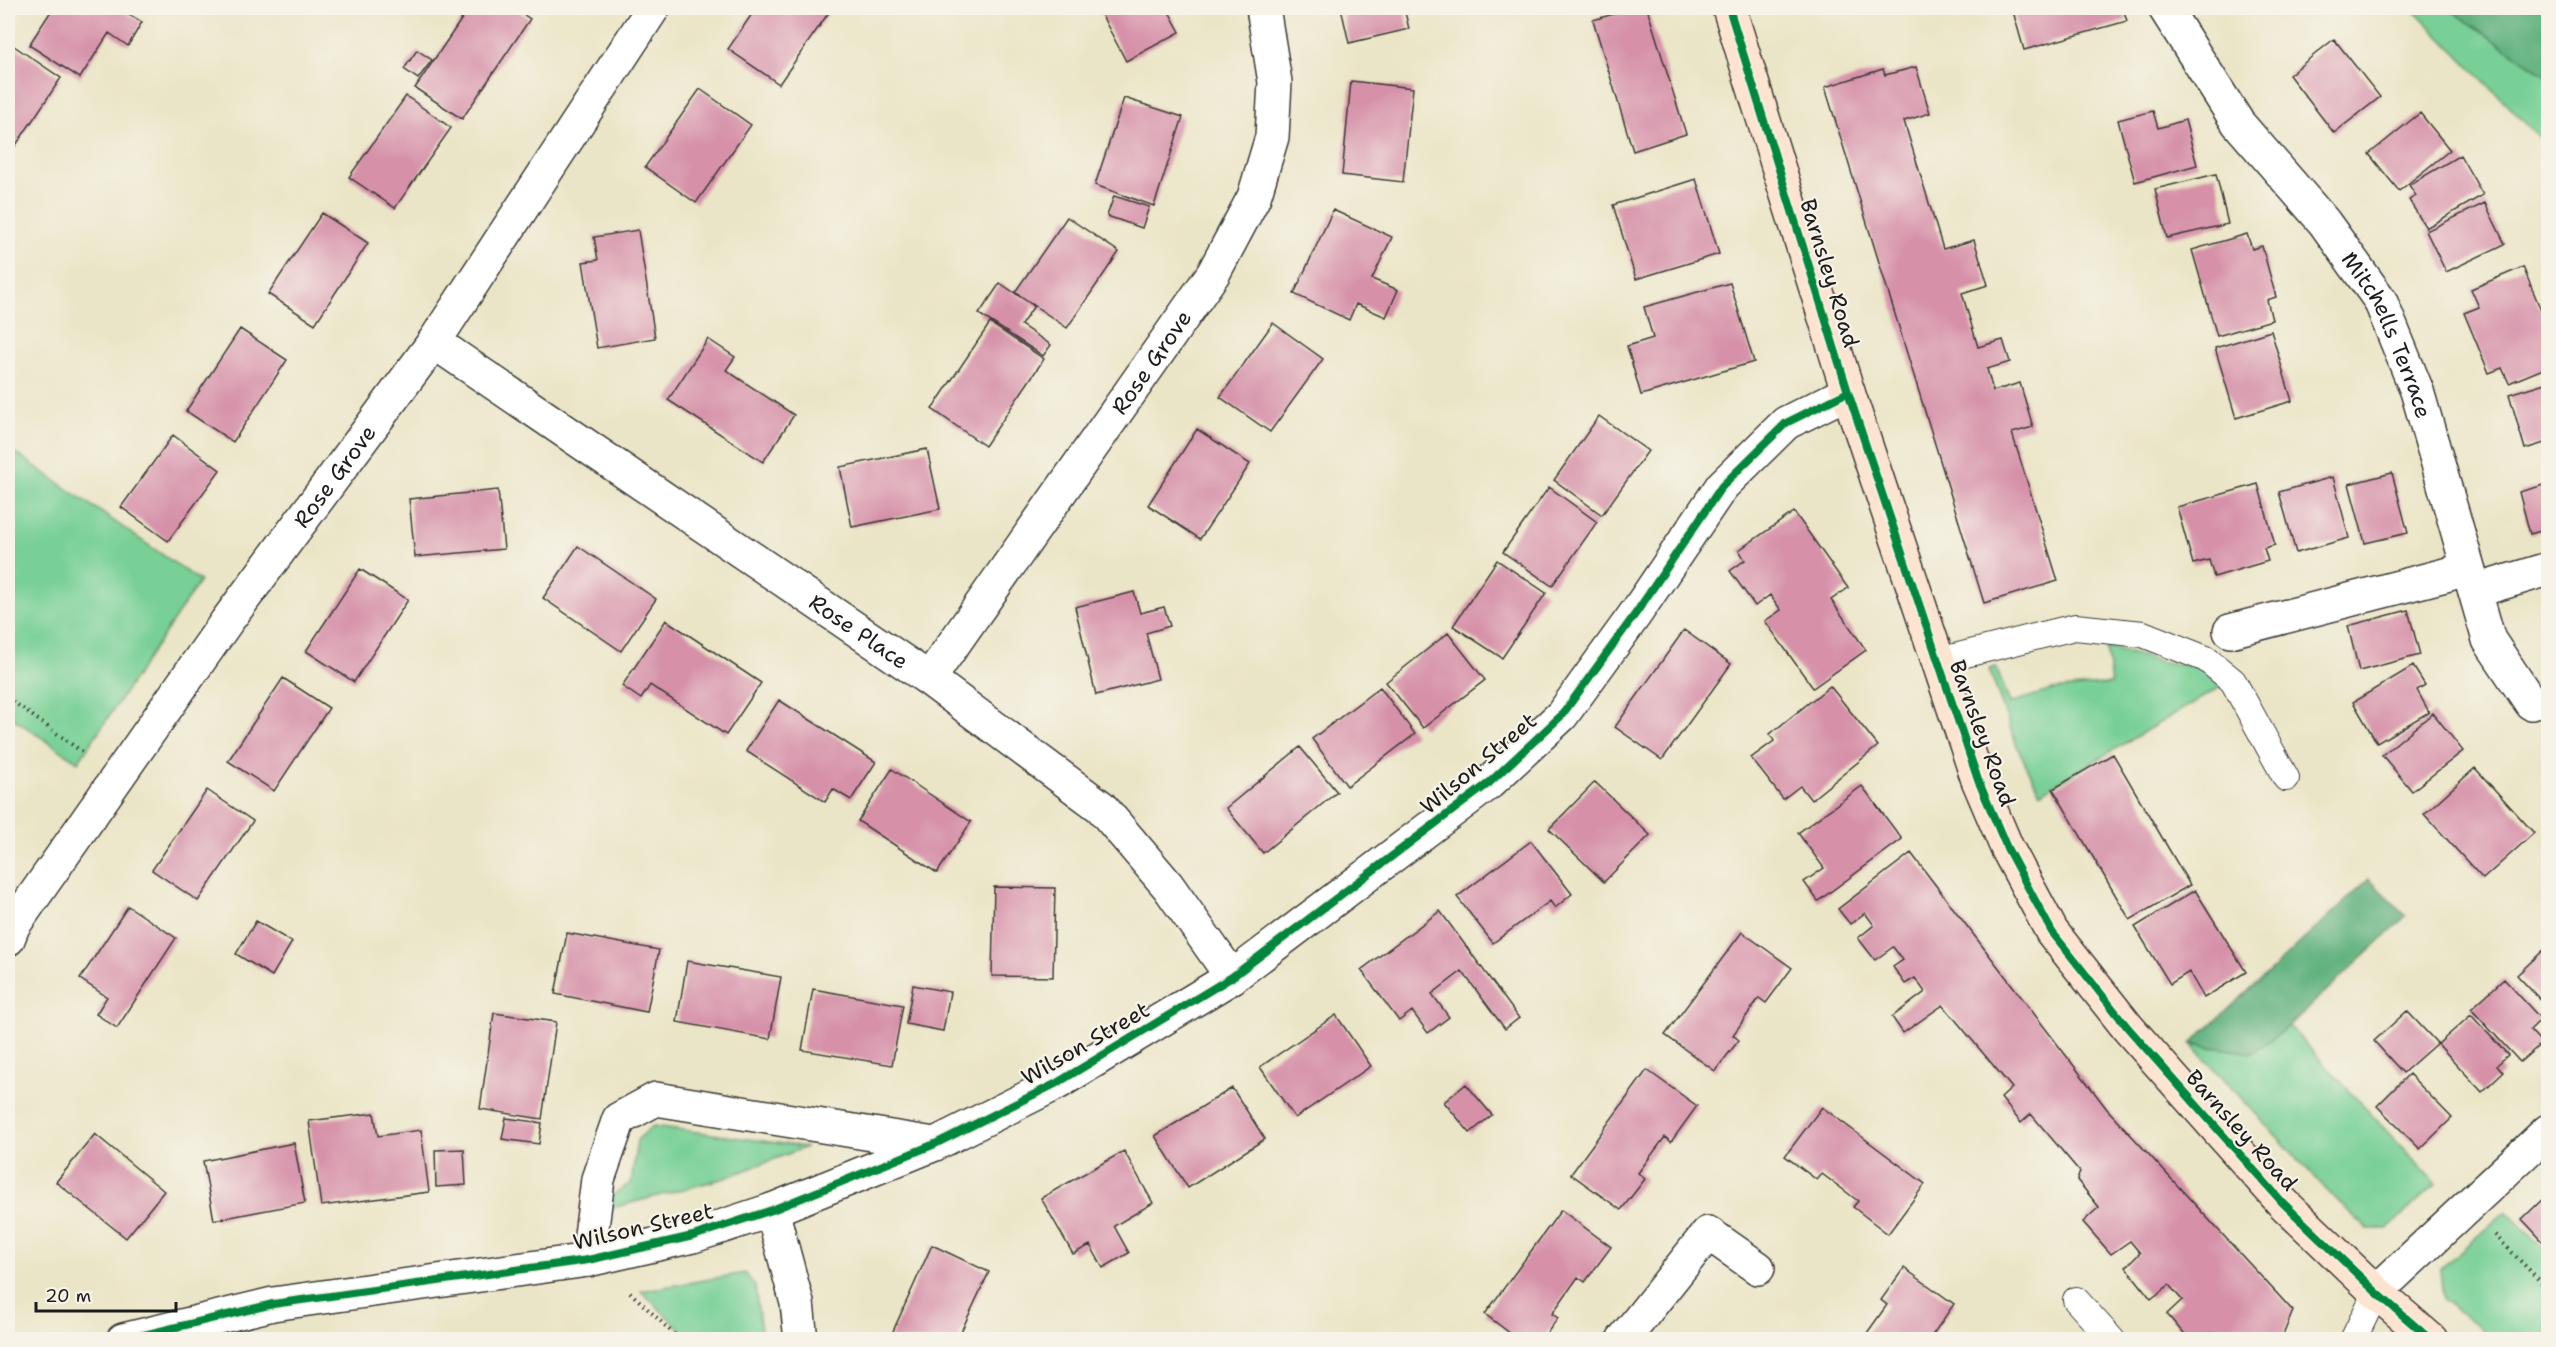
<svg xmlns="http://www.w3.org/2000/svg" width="2556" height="1347" viewBox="0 0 2556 1347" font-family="'Shantell Sans',sans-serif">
<rect width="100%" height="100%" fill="#f7f3e8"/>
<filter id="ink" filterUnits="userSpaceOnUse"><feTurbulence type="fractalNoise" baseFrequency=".0167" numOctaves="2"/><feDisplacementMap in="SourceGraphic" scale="12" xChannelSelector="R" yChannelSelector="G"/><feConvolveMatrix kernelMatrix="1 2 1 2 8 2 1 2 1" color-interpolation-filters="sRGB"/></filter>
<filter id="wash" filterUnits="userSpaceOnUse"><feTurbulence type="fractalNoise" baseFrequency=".008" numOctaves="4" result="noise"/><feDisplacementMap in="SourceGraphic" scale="24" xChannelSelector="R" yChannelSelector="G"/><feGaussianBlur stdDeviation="1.35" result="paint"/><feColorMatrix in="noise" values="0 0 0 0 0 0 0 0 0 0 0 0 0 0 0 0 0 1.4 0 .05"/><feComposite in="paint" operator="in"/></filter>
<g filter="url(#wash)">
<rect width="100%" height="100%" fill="#ebe5c7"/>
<path fill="#78d096" stroke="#4a7659" stroke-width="1.5" d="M 2412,8 L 2448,8 L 2548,77 L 2548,146 Z
M 16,453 L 200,581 L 78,762 L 8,715 L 8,462 Z
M 2106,647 L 2163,662 L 2201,667 L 2222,686 L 2040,793 L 2016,744 L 1989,669 L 1996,667 L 2010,703 L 2052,690 L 2111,684 Z
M 2289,1026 L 2436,1184 L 2387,1229 L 2368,1229 L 2336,1200 L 2191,1044 L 2252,1053 Z
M 653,1126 L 806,1147 L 725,1178 L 612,1208 L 609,1197 L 631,1183 L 637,1140 Z
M 2506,1211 L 2548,1253 L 2548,1339 L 2494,1339 L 2443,1299 L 2440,1269 Z
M 745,1273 L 755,1286 L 762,1339 L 690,1339 L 641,1291 Z"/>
<path fill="#62b27f" stroke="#3f674e" stroke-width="1.5" d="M 2448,8 L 2548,8 L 2548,77 Z
M 2369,879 L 2406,916 L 2289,1026 L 2252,1053 L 2191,1044 Z"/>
<g id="blocks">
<path fill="#d691a9" d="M 53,8 L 118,8 L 142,22 L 128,46 L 109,33 L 80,78 L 29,45 Z
M 469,8 L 514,8 L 530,19 L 462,119 L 415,88 Z
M 756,8 L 832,8 L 779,84 L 728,49 Z
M 1098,8 L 1167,8 L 1180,32 L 1126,61 Z
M 1341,8 L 1404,8 L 1409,29 L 1349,43 Z
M 1634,8 L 1647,8 L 1686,134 L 1633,151 L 1593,20 Z
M 2012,8 L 2123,8 L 2127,21 L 2024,50 Z
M 2334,39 L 2380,97 L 2334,133 L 2289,75 Z
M 14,46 L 61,78 L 8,157 L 8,55 Z
M 417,50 L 432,60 L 418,79 L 404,69 Z
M 1916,67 L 1930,113 L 1904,121 L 1943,249 L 1974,240 L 1988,285 L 1962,293 L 1978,347 L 2003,340 L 2010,362 L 1987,369 L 1993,391 L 2020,383 L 2033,427 L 2012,433 L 2058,581 L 1984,603 L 1825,87 L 1883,69 L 1885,75 Z
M 1351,81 L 1413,88 L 1403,182 L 1342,175 Z
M 700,89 L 751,125 L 696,203 L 645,167 Z
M 406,96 L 451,128 L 395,208 L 349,177 Z
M 1124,98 L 1183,117 L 1154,206 L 1095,185 Z
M 2153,111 L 2158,128 L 2185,120 L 2197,165 L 2135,182 L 2118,120 Z
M 2420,113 L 2450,150 L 2399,191 L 2369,154 Z
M 2460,155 L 2483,195 L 2426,228 L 2409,200 L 2416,196 L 2409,185 Z
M 2216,174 L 2228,224 L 2167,238 L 2155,189 Z
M 1696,179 L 1719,254 L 1636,279 L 1613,205 Z
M 1114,196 L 1149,207 L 1142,228 L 1107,216 Z
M 2485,203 L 2505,244 L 2446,272 L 2426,231 Z
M 1333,210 L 1392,237 L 1372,279 L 1398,290 L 1386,317 L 1356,304 L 1349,320 L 1294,294 Z
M 322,213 L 368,243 L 315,324 L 268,294 Z
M 1067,217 L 1119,252 L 1067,328 L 1015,292 Z
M 638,230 L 655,338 L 597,348 L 583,262 L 598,260 L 594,237 Z
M 2247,234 L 2252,249 L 2262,246 L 2276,297 L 2267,300 L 2272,320 L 2217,336 L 2192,250 Z
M 2523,267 L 2548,327 L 2548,367 L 2509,383 L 2502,368 L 2489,373 L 2464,313 L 2479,307 L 2471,289 Z
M 1000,283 L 1034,306 L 1021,325 L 1051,345 L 1043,356 L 979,314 Z
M 1730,283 L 1754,362 L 1641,395 L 1627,346 L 1653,338 L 1644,307 Z
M 990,323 L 1044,359 L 985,446 L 932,409 Z
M 1273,323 L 1323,359 L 1270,432 L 1220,397 Z
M 240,329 L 287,360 L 233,442 L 186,411 Z
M 2271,331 L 2292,401 L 2236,418 L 2215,348 Z
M 708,339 L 735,357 L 726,370 L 794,415 L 763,462 L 668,400 Z
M 2548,382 L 2548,442 L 2525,449 L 2509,394 Z
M 1599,416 L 1648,451 L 1602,515 L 1554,480 Z
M 1197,429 L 1250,464 L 1200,539 L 1148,505 Z
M 173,435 L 220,470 L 168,541 L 121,507 Z
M 927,449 L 940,509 L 852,527 L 840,467 Z
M 2392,473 L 2408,533 L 2365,543 L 2349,484 Z
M 2333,477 L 2349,538 L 2296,553 L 2279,492 Z
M 2258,484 L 2275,545 L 2264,548 L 2268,561 L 2214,577 L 2209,560 L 2193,564 L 2177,507 Z
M 2548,484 L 2548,529 L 2530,534 L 2519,492 Z
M 1549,487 L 1597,522 L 1552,586 L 1503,552 Z
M 498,490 L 504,549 L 415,557 L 409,499 Z
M 1794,512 L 1848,588 L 1831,600 L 1866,650 L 1813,688 L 1765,621 L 1781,610 L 1770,595 L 1755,606 L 1730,571 L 1745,560 L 1739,550 Z
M 578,546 L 656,599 L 621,651 L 543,598 Z
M 1497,560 L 1546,593 L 1502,658 L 1453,626 Z
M 360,569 L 408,600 L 354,682 L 306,651 Z
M 1134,592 L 1140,613 L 1164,607 L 1170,626 L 1146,633 L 1158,679 L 1096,695 L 1075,607 Z
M 2408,610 L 2420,655 L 2359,671 L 2348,626 Z
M 666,620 L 761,683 L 726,735 L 650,685 L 641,699 L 622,686 Z
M 1684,630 L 1731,664 L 1662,760 L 1615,727 Z
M 1448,633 L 1485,680 L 1423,728 L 1386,682 Z
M 2413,666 L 2425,685 L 2417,690 L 2429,712 L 2377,743 L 2353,702 Z
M 283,678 L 329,708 L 274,791 L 228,761 Z
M 1830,686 L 1878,746 L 1811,800 L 1800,786 L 1783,799 L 1751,758 L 1774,741 L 1770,734 Z
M 1380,687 L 1415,734 L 1347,786 L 1312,739 Z
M 779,700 L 876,762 L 851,800 L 833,789 L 825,802 L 746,751 Z
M 2433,713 L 2463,751 L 2412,791 L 2382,755 Z
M 1300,747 L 1337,792 L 1263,853 L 1226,808 Z
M 2113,754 L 2190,885 L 2130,920 L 2053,789 Z
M 2475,768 L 2534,833 L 2483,879 L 2424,814 Z
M 892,769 L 971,822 L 937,873 L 858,821 Z
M 1595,782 L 1650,835 L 1604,882 L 1549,829 Z
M 1862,786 L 1902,839 L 1818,901 L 1804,882 L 1824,868 L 1798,833 Z
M 207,790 L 253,821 L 198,901 L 152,870 Z
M 1531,841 L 1572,894 L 1555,908 L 1550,901 L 1493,943 L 1457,897 Z
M 1911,853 L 2107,1109 L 2293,1311 L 2281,1340 L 2217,1340 L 2211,1333 L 2202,1340 L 2189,1340 L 2167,1314 L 2182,1300 L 2169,1285 L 2151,1299 L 2126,1267 L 2140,1253 L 2130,1241 L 2111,1254 L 2083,1222 L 2099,1207 L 2077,1180 L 2080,1172 L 2031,1114 L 2021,1123 L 2001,1098 L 2012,1088 L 1943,1005 L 1903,1033 L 1892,1017 L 1925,992 L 1915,978 L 1905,984 L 1893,967 L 1903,960 L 1893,947 L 1875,960 L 1858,938 L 1874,925 L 1865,913 L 1850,924 L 1838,909 Z
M 994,887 L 1055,888 L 1053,977 L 992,976 Z
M 2195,890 L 2246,972 L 2204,998 L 2189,972 L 2170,984 L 2135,927 Z
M 128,906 L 176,938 L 117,1028 L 96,1014 L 107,997 L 80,979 Z
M 1440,911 L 1519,1018 L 1505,1029 L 1462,971 L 1432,994 L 1449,1017 L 1428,1033 L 1412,1011 L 1399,1021 L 1361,970 Z
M 256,921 L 292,942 L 272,976 L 236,954 Z
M 1742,932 L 1792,968 L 1766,1003 L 1759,998 L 1733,1035 L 1739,1040 L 1715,1071 L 1665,1035 Z
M 567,933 L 659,950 L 647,1012 L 555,994 Z
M 2548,946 L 2548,1008 L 2517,975 Z
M 687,961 L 781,977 L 770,1039 L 677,1022 Z
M 2504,979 L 2541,1019 L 2530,1030 L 2542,1043 L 2520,1062 L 2471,1009 Z
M 913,985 L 950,992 L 943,1031 L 906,1024 Z
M 813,989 L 903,1005 L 892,1065 L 802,1050 Z
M 2407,1011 L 2437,1043 L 2403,1073 L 2374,1041 Z
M 494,1013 L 556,1022 L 542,1119 L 480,1109 Z
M 1336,1015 L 1371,1066 L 1295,1118 L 1260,1067 Z
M 2471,1015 L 2508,1055 L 2497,1065 L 2503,1072 L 2482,1092 L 2438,1044 Z
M 1647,1070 L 1697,1106 L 1671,1142 L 1665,1137 L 1638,1173 L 1645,1179 L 1621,1210 L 1571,1174 Z
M 2409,1074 L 2452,1118 L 2420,1149 L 2377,1106 Z
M 1466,1084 L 1492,1115 L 1470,1133 L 1444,1102 Z
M 1232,1088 L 1265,1139 L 1188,1188 L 1155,1136 Z
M 1822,1107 L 1925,1184 L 1888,1234 L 1853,1207 L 1858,1201 L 1841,1188 L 1822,1174 L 1817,1180 L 1785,1156 Z
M 374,1113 L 378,1136 L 421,1130 L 429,1192 L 321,1206 L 309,1121 Z
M 506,1118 L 542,1123 L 539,1144 L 502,1139 Z
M 95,1134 L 164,1191 L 126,1238 L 56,1182 Z
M 294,1143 L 305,1203 L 214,1220 L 203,1161 Z
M 464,1149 L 466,1185 L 436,1187 L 435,1150 Z
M 1124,1151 L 1153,1203 L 1114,1226 L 1129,1253 L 1103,1268 L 1090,1245 L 1073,1254 L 1041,1198 Z
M 2548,1194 L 2548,1247 L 2522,1219 Z
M 1561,1210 L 1611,1247 L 1585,1282 L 1578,1277 L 1552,1314 L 1558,1318 L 1542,1340 L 1519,1340 L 1485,1314 Z
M 932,1245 L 989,1272 L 959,1336 L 967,1340 L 889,1340 Z
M 1904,1268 L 1954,1304 L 1929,1340 L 1862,1340 L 1887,1305 L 1881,1300 Z"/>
</g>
</g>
<g filter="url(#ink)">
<use href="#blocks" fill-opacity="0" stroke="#3b3a36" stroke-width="1.5"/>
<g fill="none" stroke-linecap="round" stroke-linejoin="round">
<defs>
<path id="lane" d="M 1938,661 L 2075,627 L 2143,634 L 2206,659 L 2233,681 L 2286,778
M 2076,1300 L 2112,1340
M 2353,1340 L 2376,1292"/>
<g id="street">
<path id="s1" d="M 2165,8 L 2238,123 L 2324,222 L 2380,300 L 2417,391 L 2489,640 L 2531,703"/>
<path id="s2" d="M 434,342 L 929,679 L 1101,807 L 1168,886 L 1232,977"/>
<path d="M 2475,591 L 2548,569"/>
<path d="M 2230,631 L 2468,569"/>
<path id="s3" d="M 929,679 L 1213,274 L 1254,197 L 1272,137 L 1275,82 L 1263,8"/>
<path id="s4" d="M 8,939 L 13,926 L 227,621 L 434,342 L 653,8"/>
<path d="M 772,1210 L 797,1303 L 801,1340"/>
<path d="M 588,1260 L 598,1179 L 619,1119 L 656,1099 L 934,1144"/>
<path d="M 2376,1292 L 2548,1131"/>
<path d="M 123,1340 L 273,1304 L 588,1260 L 693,1236 L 772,1210 L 935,1144 L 1057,1083 L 1232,977 L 1489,783 L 1562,715 L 1636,613 L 1722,486 L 1786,423 L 1848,392"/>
<path d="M 1623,1340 L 1708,1233 L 1758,1268"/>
</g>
<path id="secondary" d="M 1729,8 L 1848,392 L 1978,780 L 2007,848 L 2052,932 L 2128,1028 L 2283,1203 L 2376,1292 L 2431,1340"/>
</defs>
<use href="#lane" stroke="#3b3a36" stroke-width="28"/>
<use href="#street" stroke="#3b3a36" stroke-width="36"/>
<use href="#secondary" stroke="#3b3a36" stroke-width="36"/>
<path stroke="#3b3a36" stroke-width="4" stroke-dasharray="1.5 4.5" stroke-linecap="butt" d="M 8,698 L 85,754
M 2495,1235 L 2548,1289
M 630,1292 L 680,1340"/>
<use href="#lane" stroke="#fff" stroke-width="26"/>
<use href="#street" stroke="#fff" stroke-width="33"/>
<use href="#secondary" stroke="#fde4d1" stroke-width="33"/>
<defs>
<path id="cycleway" d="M 1729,8 L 1848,392 L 1978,780 L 2007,848 L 2052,932 L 2128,1028 L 2283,1203 L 2376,1292 L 2431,1340
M 123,1340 L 273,1304 L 588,1260 L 693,1236 L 772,1210 L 935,1144 L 1057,1083 L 1232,977 L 1489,783 L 1562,715 L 1636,613 L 1722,486 L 1786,423 L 1848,392"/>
</defs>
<use href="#cycleway" stroke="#f7f3e8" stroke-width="11"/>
<use href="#cycleway" stroke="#00873e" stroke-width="8"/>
</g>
</g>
<g text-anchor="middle" stroke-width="4.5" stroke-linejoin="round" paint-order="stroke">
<g font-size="22" fill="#1c1c1c" stroke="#f7f3e8">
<text transform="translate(1830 273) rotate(73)" y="8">Barnsley Road</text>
<text dy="8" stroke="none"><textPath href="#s1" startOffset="398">Mitchells Terrace</textPath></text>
<text dy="8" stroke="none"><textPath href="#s3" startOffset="387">Rose Grove</textPath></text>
<text dy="8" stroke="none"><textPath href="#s4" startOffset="567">Rose Grove</textPath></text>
<text dy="8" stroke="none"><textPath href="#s2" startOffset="514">Rose Place</textPath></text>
<text transform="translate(1983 733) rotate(70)" y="8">Barnsley Road</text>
<text transform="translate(1478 763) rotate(-40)" y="8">Wilson Street</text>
<text transform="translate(1085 1043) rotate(-30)" y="8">Wilson Street</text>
<text transform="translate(2242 1130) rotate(48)" y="8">Barnsley Road</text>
<text transform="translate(643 1226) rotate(-13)" y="8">Wilson Street</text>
</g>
</g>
<rect width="2556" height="1347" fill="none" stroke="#f7f3e8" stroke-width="30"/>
<path d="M36 1302v9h140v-9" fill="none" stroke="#1c1c1c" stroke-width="3"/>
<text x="45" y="1302" font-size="18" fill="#1c1c1c" stroke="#f7f3e8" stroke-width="4.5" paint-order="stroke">20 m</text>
</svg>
